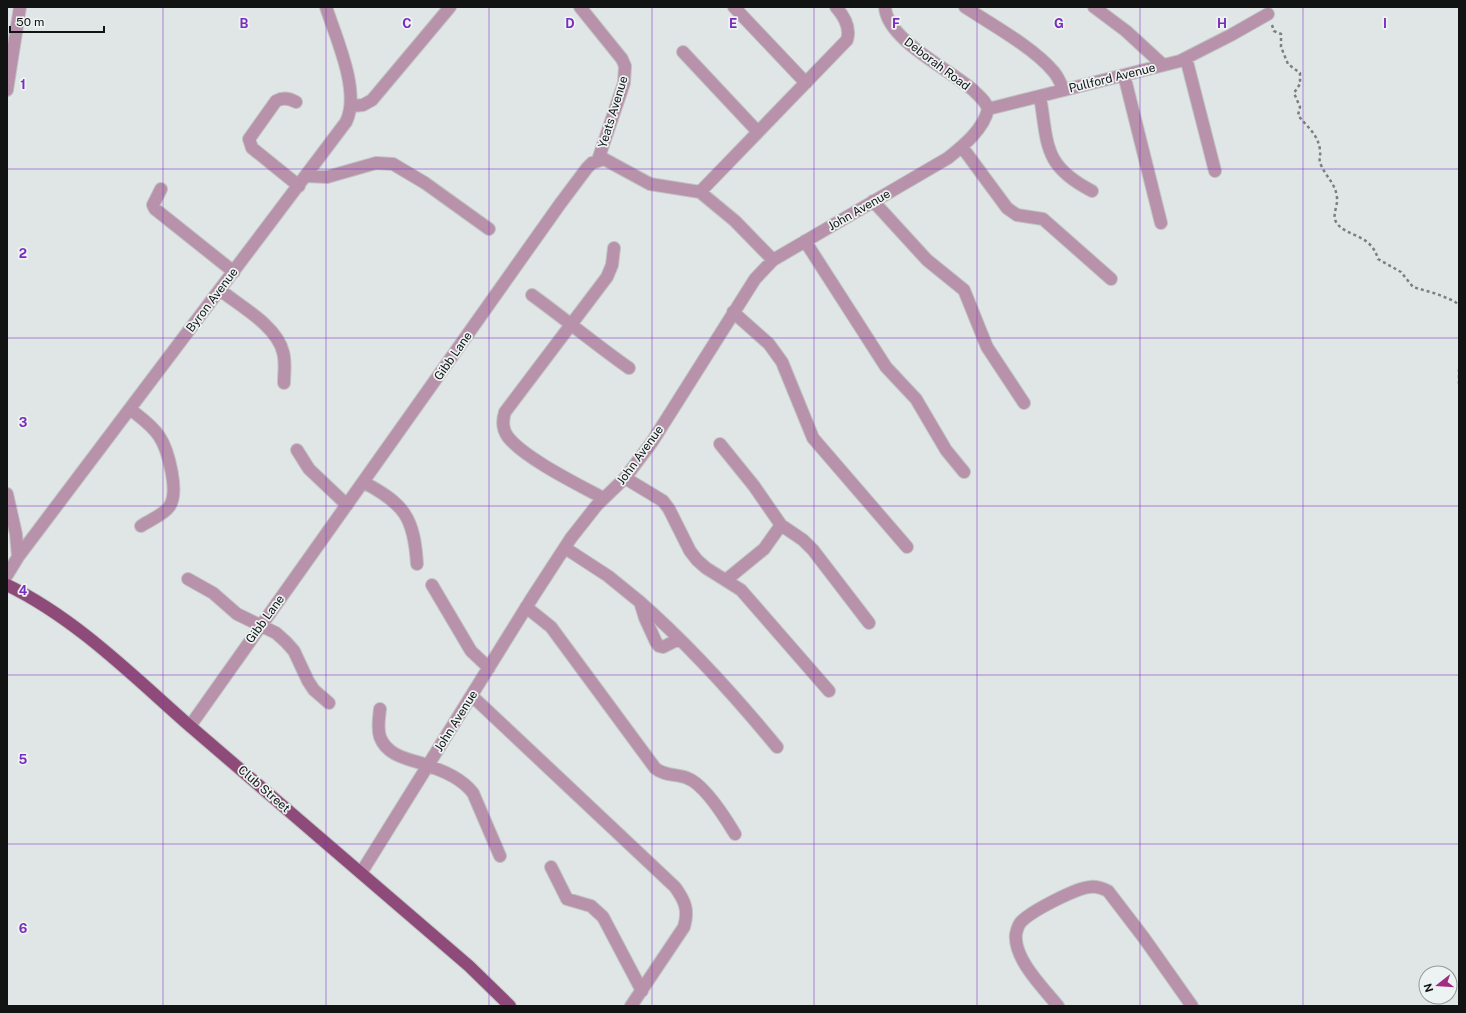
<svg xmlns="http://www.w3.org/2000/svg" width="1466" height="1013" viewBox="0 0 1466 1013" font-family="'Public Sans',sans-serif">
<rect width="100%" height="100%" fill="#e0e6e5"/>
<g fill="none" stroke-linecap="round" stroke-linejoin="round">
<defs>
<path id="minor" d="M 580,7 L 622,59 L 625,66 L 624,83 L 598,160
M 734,7 L 806,83
M 885,7 C 887,40 949,69 973,90 C 979,96 986,101 988,109
M 965,7 C 991,24 1034,48 1053,71 C 1058,76 1060,83 1064,90
M 1094,7 L 1126,31 L 1163,65
M 683,52 L 758,132
M 1186,58 L 1215,171
M 1124,75 L 1161,223
M 7,90 L 20,7
M 1040,96 C 1048,145 1043,166 1092,191
M 296,102 C 289,98 283,97 276,101 L 249,139 L 252,148 L 299,186
M 352,106 L 363,105 L 372,100 L 450,7
M 988,109 L 1180,61 L 1231,35 L 1268,14
M 962,147 L 1007,208 L 1017,215 L 1043,219 L 1111,279
M 306,176 L 327,177 L 376,163 L 393,164 L 425,183 L 489,229
M 161,189 L 153,205 L 155,209 L 234,272
M 700,192 L 847,40 C 851,27 844,16 836,7
M 873,201 L 927,260 L 964,290 L 987,347 L 1024,403
M 805,241 L 886,367 L 916,399 L 946,450 L 964,472
M 220,290 C 240,306 277,326 283,352 C 286,362 284,373 284,383
M 532,295 C 565,319 595,344 629,368
M 733,312 L 769,344 L 782,362 L 813,438 L 907,547
M 130,409 C 140,417 152,425 159,436 C 168,449 180,493 169,507 C 163,515 150,520 141,526
M 720,444 L 754,486 L 781,525 L 803,540 L 813,550 L 869,623
M 297,450 L 309,469 L 347,505
M 625,478 L 663,501 L 669,509 L 690,551 L 697,560 L 706,568 L 741,590 L 829,691
M 363,482 C 405,504 414,518 417,564
M 7,494 L 16,534 L 18,557
M 603,498 C 579,485 524,458 508,437 C 502,429 502,421 505,412 L 607,277 L 612,265 L 614,248
M 565,548 L 608,576 L 640,602 L 645,618 L 656,642 L 659,646 L 663,647 L 679,639
M 7,575 L 18,557 L 346,122 C 361,92 336,38 326,7
M 188,579 L 213,593 L 237,614 L 276,633 L 286,642 L 294,651 L 308,681 L 314,690 L 329,703
M 726,580 L 764,549 L 781,525
M 432,585 L 471,651 L 489,668
M 640,602 C 690,646 735,696 777,747
M 526,607 L 551,627 L 655,768 C 664,776 677,774 687,778 C 704,784 726,819 735,834
M 472,696 L 675,887 C 685,901 689,910 684,927 L 631,1006
M 380,709 C 379,718 377,728 380,737 C 388,758 412,759 429,766 C 446,772 462,779 473,793 L 500,856
M 190,726 L 560,204 L 587,168 L 592,163 L 604,159 L 650,184 L 700,192 L 735,221 L 773,260
M 551,867 L 567,899 L 591,906 L 603,917 L 642,991
M 361,873 L 532,598 L 571,538 L 597,505 L 625,478 L 652,442 L 755,279 L 773,260 L 948,158 C 963,146 984,129 988,109
M 1058,1006 C 1043,988 1013,958 1016,934 C 1017,929 1019,923 1023,920 C 1034,910 1076,888 1090,887 C 1097,886 1102,888 1108,891 L 1144,938 L 1192,1006"/>
<path id="major" d="M 7,585 C 77,619 134,677 191,727 C 284,807 376,886 469,966 L 510,1006"/>
</defs>
<use href="#minor" stroke="#bfc4c3" stroke-width="14"/>
<use href="#major" stroke="#bfc4c3" stroke-width="14"/>
<path stroke="#7b7f7e" stroke-width="2.5" stroke-dasharray="3 3" stroke-linecap="butt" d="M 1272,25 L 1274,31 L 1281,34 L 1281,47 L 1288,64 L 1300,73 L 1300,84 L 1294,93 L 1300,107 L 1298,115 C 1307,127 1318,134 1320,150 C 1321,156 1318,160 1321,165 C 1326,177 1336,184 1337,198 C 1338,206 1332,214 1336,222 C 1345,237 1371,233 1378,259 L 1401,272 L 1413,287 L 1437,294 L 1454,301 L 1459,305
M 1459,369 L 1459,385"/>
<use href="#minor" stroke="#b891ab" stroke-width="12"/>
<use href="#major" stroke="#8e4b79" stroke-width="12"/>
</g>
<path fill="none" stroke="#7b2cbf" stroke-width="1" stroke-opacity="0.55" d="M 163,7 L 163,1006M 326,7 L 326,1006M 489,7 L 489,1006M 652,7 L 652,1006M 814,7 L 814,1006M 977,7 L 977,1006M 1140,7 L 1140,1006M 1303,7 L 1303,1006M 7,169 L 1459,169M 7,338 L 1459,338M 7,506 L 1459,506M 7,675 L 1459,675M 7,844 L 1459,844"/>
<g text-anchor="middle" stroke-width="3.5" stroke-linejoin="round" paint-order="stroke">
<g font-size="12" fill="#111413" stroke="#edf3f2">
<text transform="translate(937 64) rotate(37)" y="4">Deborah Road</text>
<text transform="translate(1112 78) rotate(-14)" y="4">Pullford Avenue</text>
<text transform="translate(613 112) rotate(-73)" y="4">Yeats Avenue</text>
<text transform="translate(859 210) rotate(-30)" y="4">John Avenue</text>
<text transform="translate(212 300) rotate(-53)" y="4">Byron Avenue</text>
<text transform="translate(453 356) rotate(-55)" y="4">Gibb Lane</text>
<text transform="translate(640 455) rotate(-54)" y="4">John Avenue</text>
<text transform="translate(265 619) rotate(-54)" y="4">Gibb Lane</text>
<text transform="translate(456 721) rotate(-58)" y="4">John Avenue</text>
<text transform="translate(264 789) rotate(41)" y="4">Club Street</text>
</g>
</g>
<g font-size="13" text-anchor="middle" font-weight="bold" fill="#7b2cbf" stroke="#edf3f2" stroke-width="3.5" stroke-linejoin="round" paint-order="stroke">
<text x="244" y="28">B</text>
<text x="407" y="28">C</text>
<text x="570" y="28">D</text>
<text x="733" y="28">E</text>
<text x="896" y="28">F</text>
<text x="1059" y="28">G</text>
<text x="1222" y="28">H</text>
<text x="1385" y="28">I</text>
<text x="23" y="89">1</text>
<text x="23" y="258">2</text>
<text x="23" y="427">3</text>
<text x="23" y="595">4</text>
<text x="23" y="764">5</text>
<text x="23" y="933">6</text>
</g>
<rect width="1466" height="1013" fill="none" stroke="#111413" stroke-width="16"/>
<g transform="translate(1438 985) rotate(253)"><circle r="19" fill="#edf3f2" stroke="#959a99"/>
<path d="M0-3L7 15L0 10L-7 15Z" fill="#a22c84"/>
<text y="-6" font-size="11" font-weight="bold" text-anchor="middle" fill="#111413">N</text>
</g>
<path d="M10 26v6h94v-6" fill="none" stroke="#111413" stroke-width="2"/>
<text x="16" y="26" font-size="12" fill="#111413" stroke="#edf3f2" stroke-width="3" paint-order="stroke">50 m</text>
</svg>
